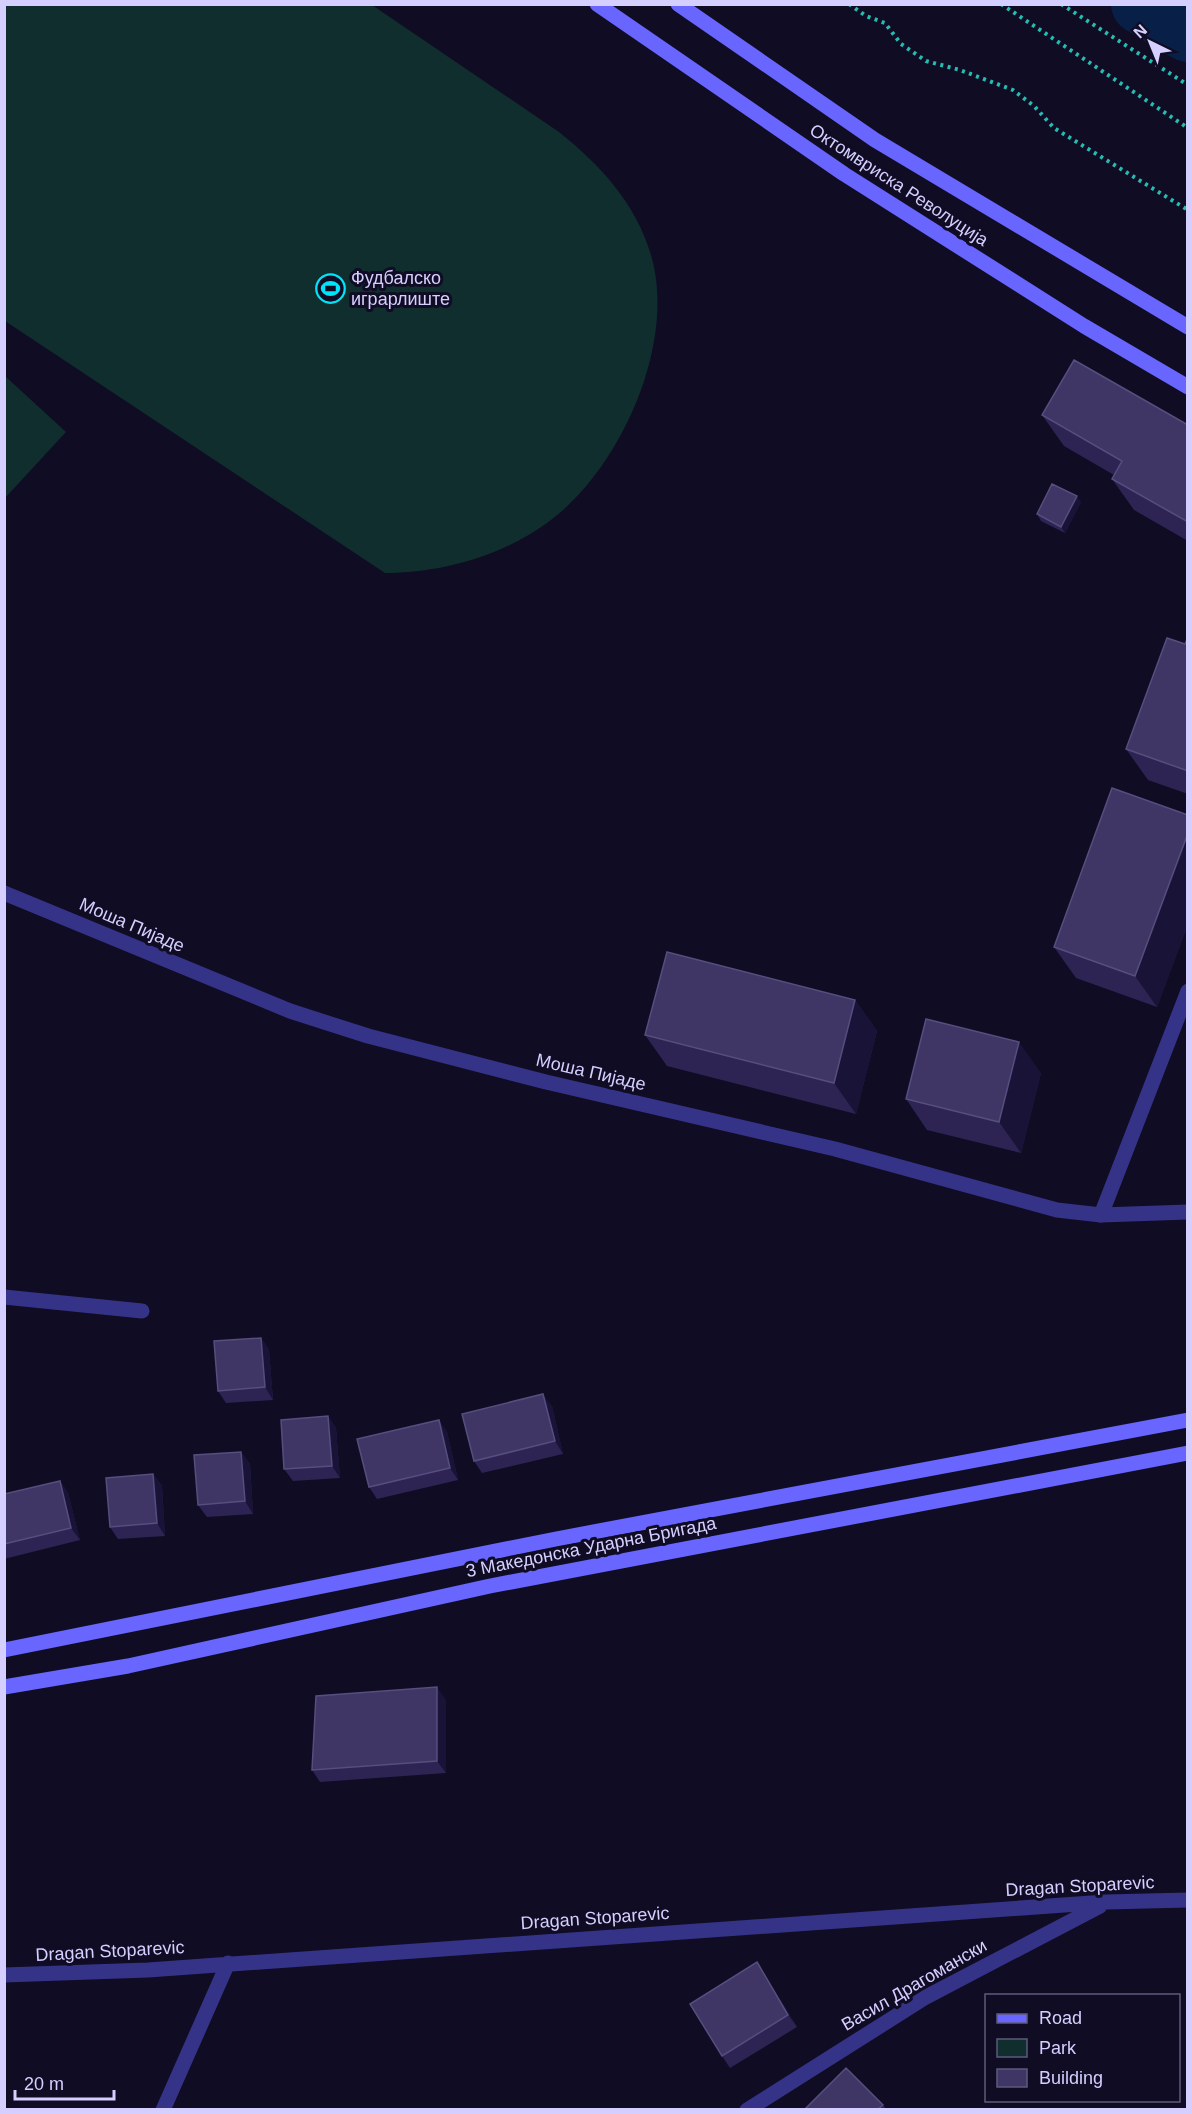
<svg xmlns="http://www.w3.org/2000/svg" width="1192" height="2114" viewBox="0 0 1192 2114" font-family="Helvetica,sans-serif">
<rect width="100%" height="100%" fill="#100c24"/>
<path fill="#0f2e2d" d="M 4,5 L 372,5 L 559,132 C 603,167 642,210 654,267 C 672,353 618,472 547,523 C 502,556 440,573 385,573 L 5,321 Z
M 5,376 L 66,432 L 5,498 L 4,498 Z"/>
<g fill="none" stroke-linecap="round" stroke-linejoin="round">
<path stroke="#082047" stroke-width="60" d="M 1141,4 L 1188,32"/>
<path stroke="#25bdb2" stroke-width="4" stroke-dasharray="3 4.5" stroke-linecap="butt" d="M 849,4 L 866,16 L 885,23 L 901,44 L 926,61 L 960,70 L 1013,90 L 1034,106 L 1054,128 L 1188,210
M 1001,4 L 1188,128
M 1061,4 L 1188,85"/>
<path stroke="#353387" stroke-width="15" d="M 1101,1215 L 1188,991"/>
<path stroke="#353387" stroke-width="15" d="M 4,893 L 290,1011 L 368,1036 L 546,1082 L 835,1149 L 1057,1210 L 1101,1215 L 1188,1212
M 4,1297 L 142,1311
M 4,1975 L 148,1970 L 1106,1902 L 1188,1900
M 163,2110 L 228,1963
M 747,2110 L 926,1997 L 1100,1906"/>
<path stroke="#6866ff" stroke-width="15" d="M 597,4 L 844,174 L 1084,326 L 1188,387
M 678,4 L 875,140 L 1188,327
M 4,1650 L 556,1539 L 1188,1420
M 4,1687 L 128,1666 L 490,1586 L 1188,1453"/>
</g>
<path fill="#2d2453" d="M 1042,415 L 1188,425 L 1188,541 L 1134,510 L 1112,479 L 1114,475 L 1064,446 Z
M 1081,502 L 1065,533 L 1041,521 L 1037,514 Z
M 1188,637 L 1188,794 L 1148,780 L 1126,749 L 1185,644 Z
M 1188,815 L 1188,924 L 1157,1007 L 1076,978 L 1054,947 Z
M 855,1000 L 877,1031 L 856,1114 L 667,1066 L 645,1035 Z
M 1041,1073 L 1021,1153 L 927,1130 L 906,1099 Z
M 261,1338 L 269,1350 L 273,1400 L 226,1403 L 218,1391 Z
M 552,1406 L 563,1454 L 482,1473 L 474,1461 Z
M 328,1416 L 336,1428 L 340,1478 L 293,1481 L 284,1469 Z
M 447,1432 L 458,1480 L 377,1499 L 369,1487 Z
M 241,1452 L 250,1464 L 253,1514 L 207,1517 L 198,1505 Z
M 153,1474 L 162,1486 L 165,1536 L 118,1539 L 110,1527 Z
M 60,1481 L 68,1493 L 80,1540 L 4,1559 L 4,1494 Z
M 446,1700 L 446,1773 L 320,1782 L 312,1770 Z
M 765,1975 L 797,2027 L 730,2068 L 722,2056 Z
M 883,2105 L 886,2109 L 805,2109 Z"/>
<path fill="#1a1338" d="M 1077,496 L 1081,502 L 1065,533 L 1061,527 Z
M 1188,833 L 1188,924 L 1157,1007 L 1135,976 Z
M 855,1000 L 877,1031 L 856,1114 L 834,1083 Z
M 1019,1042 L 1041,1073 L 1021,1153 L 999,1122 Z
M 261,1338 L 269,1350 L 273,1400 L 265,1387 Z
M 543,1394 L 552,1406 L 563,1454 L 555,1441 Z
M 328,1416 L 336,1428 L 340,1478 L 332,1466 Z
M 439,1420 L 447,1432 L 458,1480 L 450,1468 Z
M 241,1452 L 250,1464 L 253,1514 L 245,1501 Z
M 153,1474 L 162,1486 L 165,1536 L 157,1523 Z
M 60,1481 L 68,1493 L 80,1540 L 71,1528 Z
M 437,1687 L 446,1700 L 446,1773 L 437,1761 Z
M 757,1962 L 797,2027 L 788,2015 Z"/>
<path fill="#3f3665" stroke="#564e7e" stroke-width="1.5" d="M 1074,360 L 1188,425 L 1188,522 L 1112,479 L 1122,461 L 1042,415 Z
M 1052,484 L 1077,496 L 1061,527 L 1037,514 Z
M 1188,637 L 1188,771 L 1126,749 L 1167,638 L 1185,644 Z
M 1112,788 L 1188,815 L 1188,833 L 1135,976 L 1054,947 Z
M 667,952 L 855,1000 L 834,1083 L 645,1035 Z
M 926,1019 L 1019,1042 L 999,1122 L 906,1099 Z
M 261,1338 L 265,1387 L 218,1391 L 214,1341 Z
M 543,1394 L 555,1441 L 474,1461 L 462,1414 Z
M 328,1416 L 332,1466 L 284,1469 L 281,1420 Z
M 439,1420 L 450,1468 L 369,1487 L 357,1439 Z
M 241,1452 L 245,1501 L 198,1505 L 194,1455 Z
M 153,1474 L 157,1523 L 110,1527 L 106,1478 Z
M 60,1481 L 71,1528 L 4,1544 L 4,1494 Z
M 437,1687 L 437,1761 L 312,1770 L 316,1696 Z
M 757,1962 L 788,2015 L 722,2056 L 690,2004 Z
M 846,2068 L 883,2105 L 878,2109 L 805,2109 Z"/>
<defs>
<symbol id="stadium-ring" viewBox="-11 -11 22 22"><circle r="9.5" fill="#100c24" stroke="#00e4fa" stroke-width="1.5"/><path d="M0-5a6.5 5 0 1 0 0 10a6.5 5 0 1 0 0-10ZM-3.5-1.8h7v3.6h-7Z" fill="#00e4fa"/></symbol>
</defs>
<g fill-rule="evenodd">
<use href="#stadium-ring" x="314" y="272" width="33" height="33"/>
</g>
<g text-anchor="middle" stroke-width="6" stroke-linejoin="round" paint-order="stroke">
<g font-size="18" fill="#d4cfff" stroke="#100c24">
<text transform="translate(899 185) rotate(33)" y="6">Октомвриска Револуција</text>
<text transform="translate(132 925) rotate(23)" y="6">Моша Пијаде</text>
<text transform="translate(591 1072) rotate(13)" y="6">Моша Пијаде</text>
<text transform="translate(591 1547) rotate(-11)" y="6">3 Македонска Ударна Бригада</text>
<text transform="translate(1080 1886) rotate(-3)" y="6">Dragan Stoparevic</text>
<text transform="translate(595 1918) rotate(-4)" y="6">Dragan Stoparevic</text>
<text transform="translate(110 1951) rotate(-3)" y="6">Dragan Stoparevic</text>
<text transform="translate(914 1985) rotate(-30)" y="6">Васил Драгомански</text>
</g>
<g font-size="18" fill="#d4cfff" stroke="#100c24" text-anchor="start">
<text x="351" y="284">Фудбалскo<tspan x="351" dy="21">играрлиште</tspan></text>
</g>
</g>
<rect width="1192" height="2114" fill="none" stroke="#d4cfff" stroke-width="12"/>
<rect x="985" y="1994" width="195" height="108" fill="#100c24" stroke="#5e5a7c" stroke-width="1.5"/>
<rect x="997" y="2014" width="30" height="9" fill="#6866ff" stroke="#5e5a7c" stroke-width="1.5"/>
<text x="1039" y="2024" font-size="18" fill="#d4cfff">Road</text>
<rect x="997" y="2039" width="30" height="18" fill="#0f2e2d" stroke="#5e5a7c" stroke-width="1.5"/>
<text x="1039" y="2054" font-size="18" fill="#d4cfff">Park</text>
<rect x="997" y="2069" width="30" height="18" fill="#3f3665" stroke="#5e5a7c" stroke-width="1.5"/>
<text x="1039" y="2084" font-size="18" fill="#d4cfff">Building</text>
<g transform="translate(1150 42) rotate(317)" stroke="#100c24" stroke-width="4.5" paint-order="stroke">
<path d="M0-4.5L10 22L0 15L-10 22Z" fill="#d4cfff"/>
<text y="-9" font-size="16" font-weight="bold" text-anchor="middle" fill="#d4cfff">N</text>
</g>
<path d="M15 2090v9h99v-9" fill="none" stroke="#d4cfff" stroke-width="3"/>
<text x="24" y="2090" font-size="18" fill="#d4cfff" stroke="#100c24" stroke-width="4.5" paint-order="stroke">20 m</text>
</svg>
